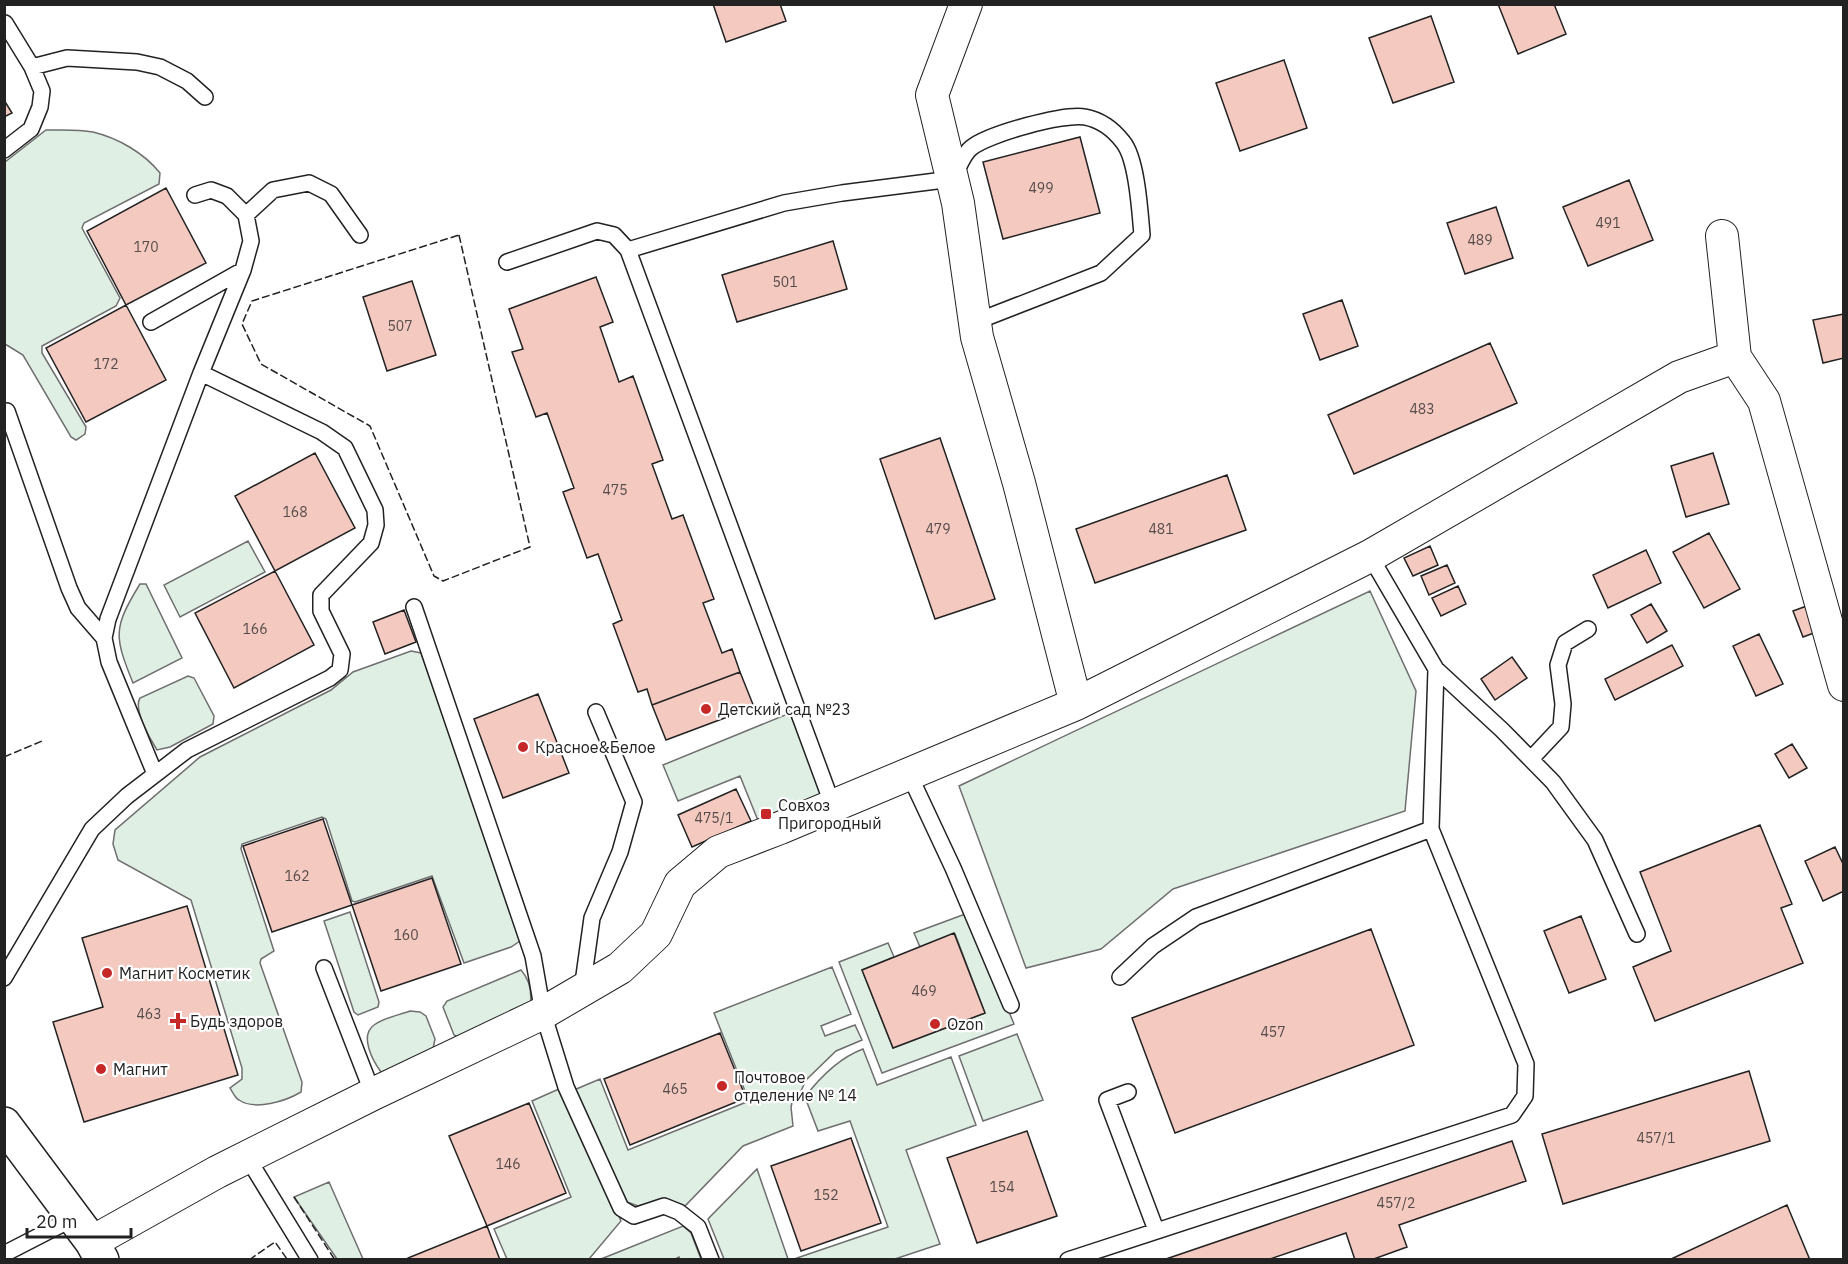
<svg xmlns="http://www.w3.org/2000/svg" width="1848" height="1264" viewBox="0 0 1848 1264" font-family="'IBM Plex Sans',sans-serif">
<rect width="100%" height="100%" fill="#fff"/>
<path fill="#e0efe3" stroke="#6f6f6f" stroke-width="1.5" d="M 46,130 C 60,130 78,129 93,132 C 118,138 144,153 160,173 L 159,184 L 84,223 L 82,228 L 120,298 L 116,306 L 42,346 L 42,353 L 86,427 L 85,434 L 76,440 L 71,437 L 23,355 L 5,344 L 5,162 Z
M 248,541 L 265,572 L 180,617 L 164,585 Z
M 140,584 L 146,584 L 182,658 L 133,683 C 114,636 113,628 140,584 Z
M 1370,591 L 1416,691 L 1405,811 L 1173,889 L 1101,949 L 1026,968 L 959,786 Z
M 411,651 L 421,653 L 519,933 L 520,941 L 511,947 L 464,963 L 432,876 L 355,902 L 352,901 L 326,819 L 322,817 L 242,844 L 241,849 L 274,951 L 261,959 L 260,963 L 302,1082 L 301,1092 C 286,1101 255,1111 239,1100 C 235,1098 232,1091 230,1088 L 242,1079 L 242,1068 L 191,900 L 118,860 L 113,844 L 115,830 L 200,757 L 331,690 L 353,672 Z
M 188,676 L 194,678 L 214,716 L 213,724 L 170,747 L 157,750 C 150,739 133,709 140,698 Z
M 790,713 L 823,797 L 759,823 L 740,776 L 678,801 L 663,765 Z
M 350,912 L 379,1002 L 378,1007 L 358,1015 L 354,1012 L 324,921 Z
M 968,913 L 1014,1024 L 882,1073 L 839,962 L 888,943 L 894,957 L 862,970 L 893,1048 L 985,1013 L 955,934 L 920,947 L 914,933 Z
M 832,967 L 851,1014 L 821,1026 L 825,1036 L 855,1025 L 862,1040 L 836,1051 L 806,1080 L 801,1091 L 794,1094 L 791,1107 L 793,1126 L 743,1146 L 685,1206 L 667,1199 L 638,1206 L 627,1202 L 574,1090 L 600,1079 L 628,1150 L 749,1101 L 714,1013 Z
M 521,970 C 530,980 532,994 530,1007 L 460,1038 L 454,1035 L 443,1007 L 447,1001 Z
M 410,1011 L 420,1012 L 426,1016 L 435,1039 L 432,1054 L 397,1068 L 381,1072 C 373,1061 359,1036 374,1025 C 383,1018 399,1015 410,1011 Z
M 1017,1034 L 1043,1100 L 983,1121 L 959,1056 Z
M 863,1049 L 877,1085 L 951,1057 L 976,1125 L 906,1150 L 940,1244 L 895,1259 L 794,1259 L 888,1227 L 850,1121 L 818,1131 L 805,1097 C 821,1076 839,1058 863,1049 Z
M 561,1088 L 621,1221 L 589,1259 L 507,1259 L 494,1229 L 571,1197 L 532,1101 Z
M 757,1169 L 788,1259 L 724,1259 L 708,1219 Z
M 329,1182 L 363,1259 L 337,1259 L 294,1197 Z
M 683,1226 L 691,1233 L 701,1259 L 680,1259 L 679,1257 L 673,1260 L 601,1259 Z"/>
<path fill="#f3c9c0" stroke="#222" stroke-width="1.5" d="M 713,4 L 780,4 L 786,21 L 726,42 Z
M 1498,4 L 1554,4 L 1566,34 L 1518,54 Z
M 1431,16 L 1454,82 L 1393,103 L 1369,38 Z
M 1284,60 L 1307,128 L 1240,151 L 1216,83 Z
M 4,100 L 12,113 L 4,117 Z
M 1080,137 L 1100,213 L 1003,239 L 983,162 Z
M 1629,180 L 1653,240 L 1588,266 L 1563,207 Z
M 166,188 L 206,263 L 126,305 L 87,231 Z
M 1496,207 L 1513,258 L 1465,274 L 1447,223 Z
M 833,241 L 847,289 L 737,322 L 722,275 Z
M 596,277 L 613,322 L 600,327 L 619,382 L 633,376 L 663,460 L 652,464 L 672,519 L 683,515 L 714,599 L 703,603 L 722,653 L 732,649 L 740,672 L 652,705 L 647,689 L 638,692 L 613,624 L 622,620 L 598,554 L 587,558 L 563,492 L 574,488 L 547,413 L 536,417 L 512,352 L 523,349 L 509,309 Z
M 412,281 L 436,355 L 387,371 L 363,297 Z
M 1342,300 L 1358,346 L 1320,360 L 1303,314 Z
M 126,305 L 166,380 L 86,422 L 46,348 Z
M 1844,314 L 1844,358 L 1823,363 L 1813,320 Z
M 1490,343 L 1517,403 L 1354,474 L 1328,415 Z
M 940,438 L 995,599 L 935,619 L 880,459 Z
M 315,453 L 355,528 L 275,571 L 235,496 Z
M 1713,453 L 1729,504 L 1686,517 L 1671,466 Z
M 1227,475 L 1246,530 L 1095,583 L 1076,529 Z
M 1709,533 L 1740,589 L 1704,608 L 1673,552 Z
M 1430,546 L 1438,565 L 1413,576 L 1404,558 Z
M 1646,550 L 1661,583 L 1608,608 L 1593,575 Z
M 1447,565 L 1455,583 L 1429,595 L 1421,576 Z
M 275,571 L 314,645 L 234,688 L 195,613 Z
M 1458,586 L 1466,604 L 1441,616 L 1432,598 Z
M 1651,604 L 1667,631 L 1647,643 L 1631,615 Z
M 1812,604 L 1822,630 L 1803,637 L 1793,611 Z
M 404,610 L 416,642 L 385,654 L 373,622 Z
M 1759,634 L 1783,684 L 1756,696 L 1733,646 Z
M 1672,645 L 1683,666 L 1615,700 L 1605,679 Z
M 1512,657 L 1527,678 L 1495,700 L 1481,679 Z
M 740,672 L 754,707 L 666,740 L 652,705 Z
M 538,694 L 569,773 L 503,798 L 474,719 Z
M 1792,744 L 1807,768 L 1789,778 L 1775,754 Z
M 736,789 L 751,821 L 692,847 L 678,815 Z
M 323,819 L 352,905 L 272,932 L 243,846 Z
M 1760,825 L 1792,904 L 1781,908 L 1803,963 L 1655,1021 L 1633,967 L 1671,951 L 1640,872 Z
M 1835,847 L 1844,866 L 1844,891 L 1823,901 L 1805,861 Z
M 432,878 L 461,964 L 381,991 L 352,905 Z
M 187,906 L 238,1075 L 84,1122 L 53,1022 L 103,1007 L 82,938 Z
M 1581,916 L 1606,979 L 1569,993 L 1544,931 Z
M 1371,929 L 1414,1045 L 1175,1133 L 1132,1018 Z
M 954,933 L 985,1013 L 893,1048 L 862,970 Z
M 720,1033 L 746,1098 L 630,1145 L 604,1079 Z
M 1749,1071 L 1770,1141 L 1563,1204 L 1542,1134 Z
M 529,1103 L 566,1193 L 487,1226 L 449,1136 Z
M 1027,1131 L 1057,1216 L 977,1243 L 947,1158 Z
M 851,1138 L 881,1223 L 801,1251 L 771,1166 Z
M 1512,1141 L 1526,1181 L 1399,1225 L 1407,1247 L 1371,1260 L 1355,1260 L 1346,1233 L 1267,1260 L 1163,1260 Z
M 1787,1205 L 1810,1260 L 1669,1260 Z
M 487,1226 L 500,1260 L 408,1260 L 408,1258 Z"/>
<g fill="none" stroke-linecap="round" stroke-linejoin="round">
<defs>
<path id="lane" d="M 32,67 L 67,58 L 137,62 L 160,67 L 187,81 L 205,97
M 4,150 L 31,129 L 40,107 L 42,91 L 32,67 L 5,23
M 246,215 L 273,190 L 309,183 L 331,194 L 360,235
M 628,250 L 784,203 L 842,193 L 952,179 C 958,170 963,154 971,148 C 988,134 1064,113 1085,117 C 1101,120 1113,129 1123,142 C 1137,159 1140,212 1142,235 L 1101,273 L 975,322
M 507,262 L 597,231 L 614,235 L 628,250 L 833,806
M 151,322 L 243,270
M 7,411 L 69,588 L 78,608 L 104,638
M 1370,556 L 1436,669 L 1502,730 L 1553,782 L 1595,840 L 1637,934
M 414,607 L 533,956 L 543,1013 L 566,1087 L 621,1208 L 634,1216 L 664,1206 L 679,1212 L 698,1227 L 711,1260
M 1531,759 L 1561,727 L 1563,704 L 1558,665 L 1565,643 L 1588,629
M 155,774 L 109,662 L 104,638 L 108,619 L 201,373 L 243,270 L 251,241 L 246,215 L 227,196 L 211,190 L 195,195
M 909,774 L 953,868 L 1011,1005
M 324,968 L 373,1094
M 1120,977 L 1153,946 L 1196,917 L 1431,829
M 4,978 L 92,829 L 127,796 L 187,750 L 330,678 L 340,670 L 342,654 L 321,611 L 321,595 L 371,543 L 376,525 L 375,510 L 345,448 L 322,432 L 201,373
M 582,990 L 592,918 L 620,852 L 634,802 L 596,712
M 1128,1092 L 1107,1100 L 1156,1230
M 247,1157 L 310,1260
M 4,1254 L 74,1218
M 1068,1260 L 1512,1115 L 1525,1096 L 1526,1064 L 1431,829 L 1436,669"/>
<path id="street" d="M 966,4 L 932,95 L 958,203 L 977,337 L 1019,483 L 1076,704
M 1722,236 L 1735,357
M 92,1242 L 217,1172 L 373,1094 L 543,1013 L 620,968 L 656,934 L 680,884 L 718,852 L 780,828 L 1076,704 L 1370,556 L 1679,377 L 1735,357 L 1764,401 L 1844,685"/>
<path id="secondary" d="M 4,1124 L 92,1242 L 102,1260"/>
</defs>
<use href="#lane" stroke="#222" stroke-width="18"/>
<use href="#street" stroke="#222" stroke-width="34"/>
<use href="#secondary" stroke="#222" stroke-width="36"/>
<use href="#lane" stroke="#fff" stroke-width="15"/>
<use href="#street" stroke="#fff" stroke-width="32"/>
<use href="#secondary" stroke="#fff" stroke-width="33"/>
<path stroke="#222" stroke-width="1.5" stroke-dasharray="8 3" stroke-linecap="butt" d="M 459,235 L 530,547 L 443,581 L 434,576 L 370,426 L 261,364 L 242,324 L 252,301 Z
M 4,757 L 42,741
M 294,1197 L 335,1260
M 249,1260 L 275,1242 L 287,1259"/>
</g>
<g fill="#c62828" stroke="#fff" stroke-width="2">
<circle cx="706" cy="709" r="6"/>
<circle cx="523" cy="747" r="6"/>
<rect x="760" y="808" width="12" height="12" rx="3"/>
<circle cx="107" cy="973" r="6"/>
<path d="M175 1012h6v6h6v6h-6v6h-6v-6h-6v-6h6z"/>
<circle cx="935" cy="1024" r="6"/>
<circle cx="101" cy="1069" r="6"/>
<circle cx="722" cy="1086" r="6"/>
</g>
<g text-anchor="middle" stroke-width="4.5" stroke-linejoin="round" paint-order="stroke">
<g font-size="14" fill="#564c4a">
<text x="1041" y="193">499</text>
<text x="1608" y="228">491</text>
<text x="1480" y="245">489</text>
<text x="146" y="252">170</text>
<text x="785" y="287">501</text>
<text x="400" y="331">507</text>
<text x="106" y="369">172</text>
<text x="1422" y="414">483</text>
<text x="615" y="495">475</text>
<text x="295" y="517">168</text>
<text x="938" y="534">479</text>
<text x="1161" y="534">481</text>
<text x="255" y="634">166</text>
<text x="714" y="823">475/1</text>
<text x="297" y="881">162</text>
<text x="406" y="940">160</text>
<text x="924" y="996">469</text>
<text x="149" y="1019">463</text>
<text x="1273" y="1037">457</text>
<text x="675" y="1094">465</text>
<text x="1656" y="1143">457/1</text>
<text x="508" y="1169">146</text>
<text x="1002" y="1192">154</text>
<text x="826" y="1200">152</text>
<text x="1396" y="1208">457/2</text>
</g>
<g font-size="16" fill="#222" stroke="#fff" text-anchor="start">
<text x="718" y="715">Детский сад №23</text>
<text x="535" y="753">Красное&amp;Белое</text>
<text x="778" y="811">Совхоз<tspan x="778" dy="18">Пригородный</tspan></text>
<text x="119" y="979">Магнит Косметик</text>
<text x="190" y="1027">Будь здоров</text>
<text x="947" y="1030">Ozon</text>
<text x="113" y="1075">Магнит</text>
<text x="734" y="1083">Почтовое<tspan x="734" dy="18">отделение № 14</tspan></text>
</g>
</g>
<rect width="1848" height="1264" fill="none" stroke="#222222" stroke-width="12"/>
<path d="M27 1228v9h104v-9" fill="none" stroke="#222222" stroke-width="3"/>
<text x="36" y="1228" font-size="18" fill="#222222" stroke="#ffffff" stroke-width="4.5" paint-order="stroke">20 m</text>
</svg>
